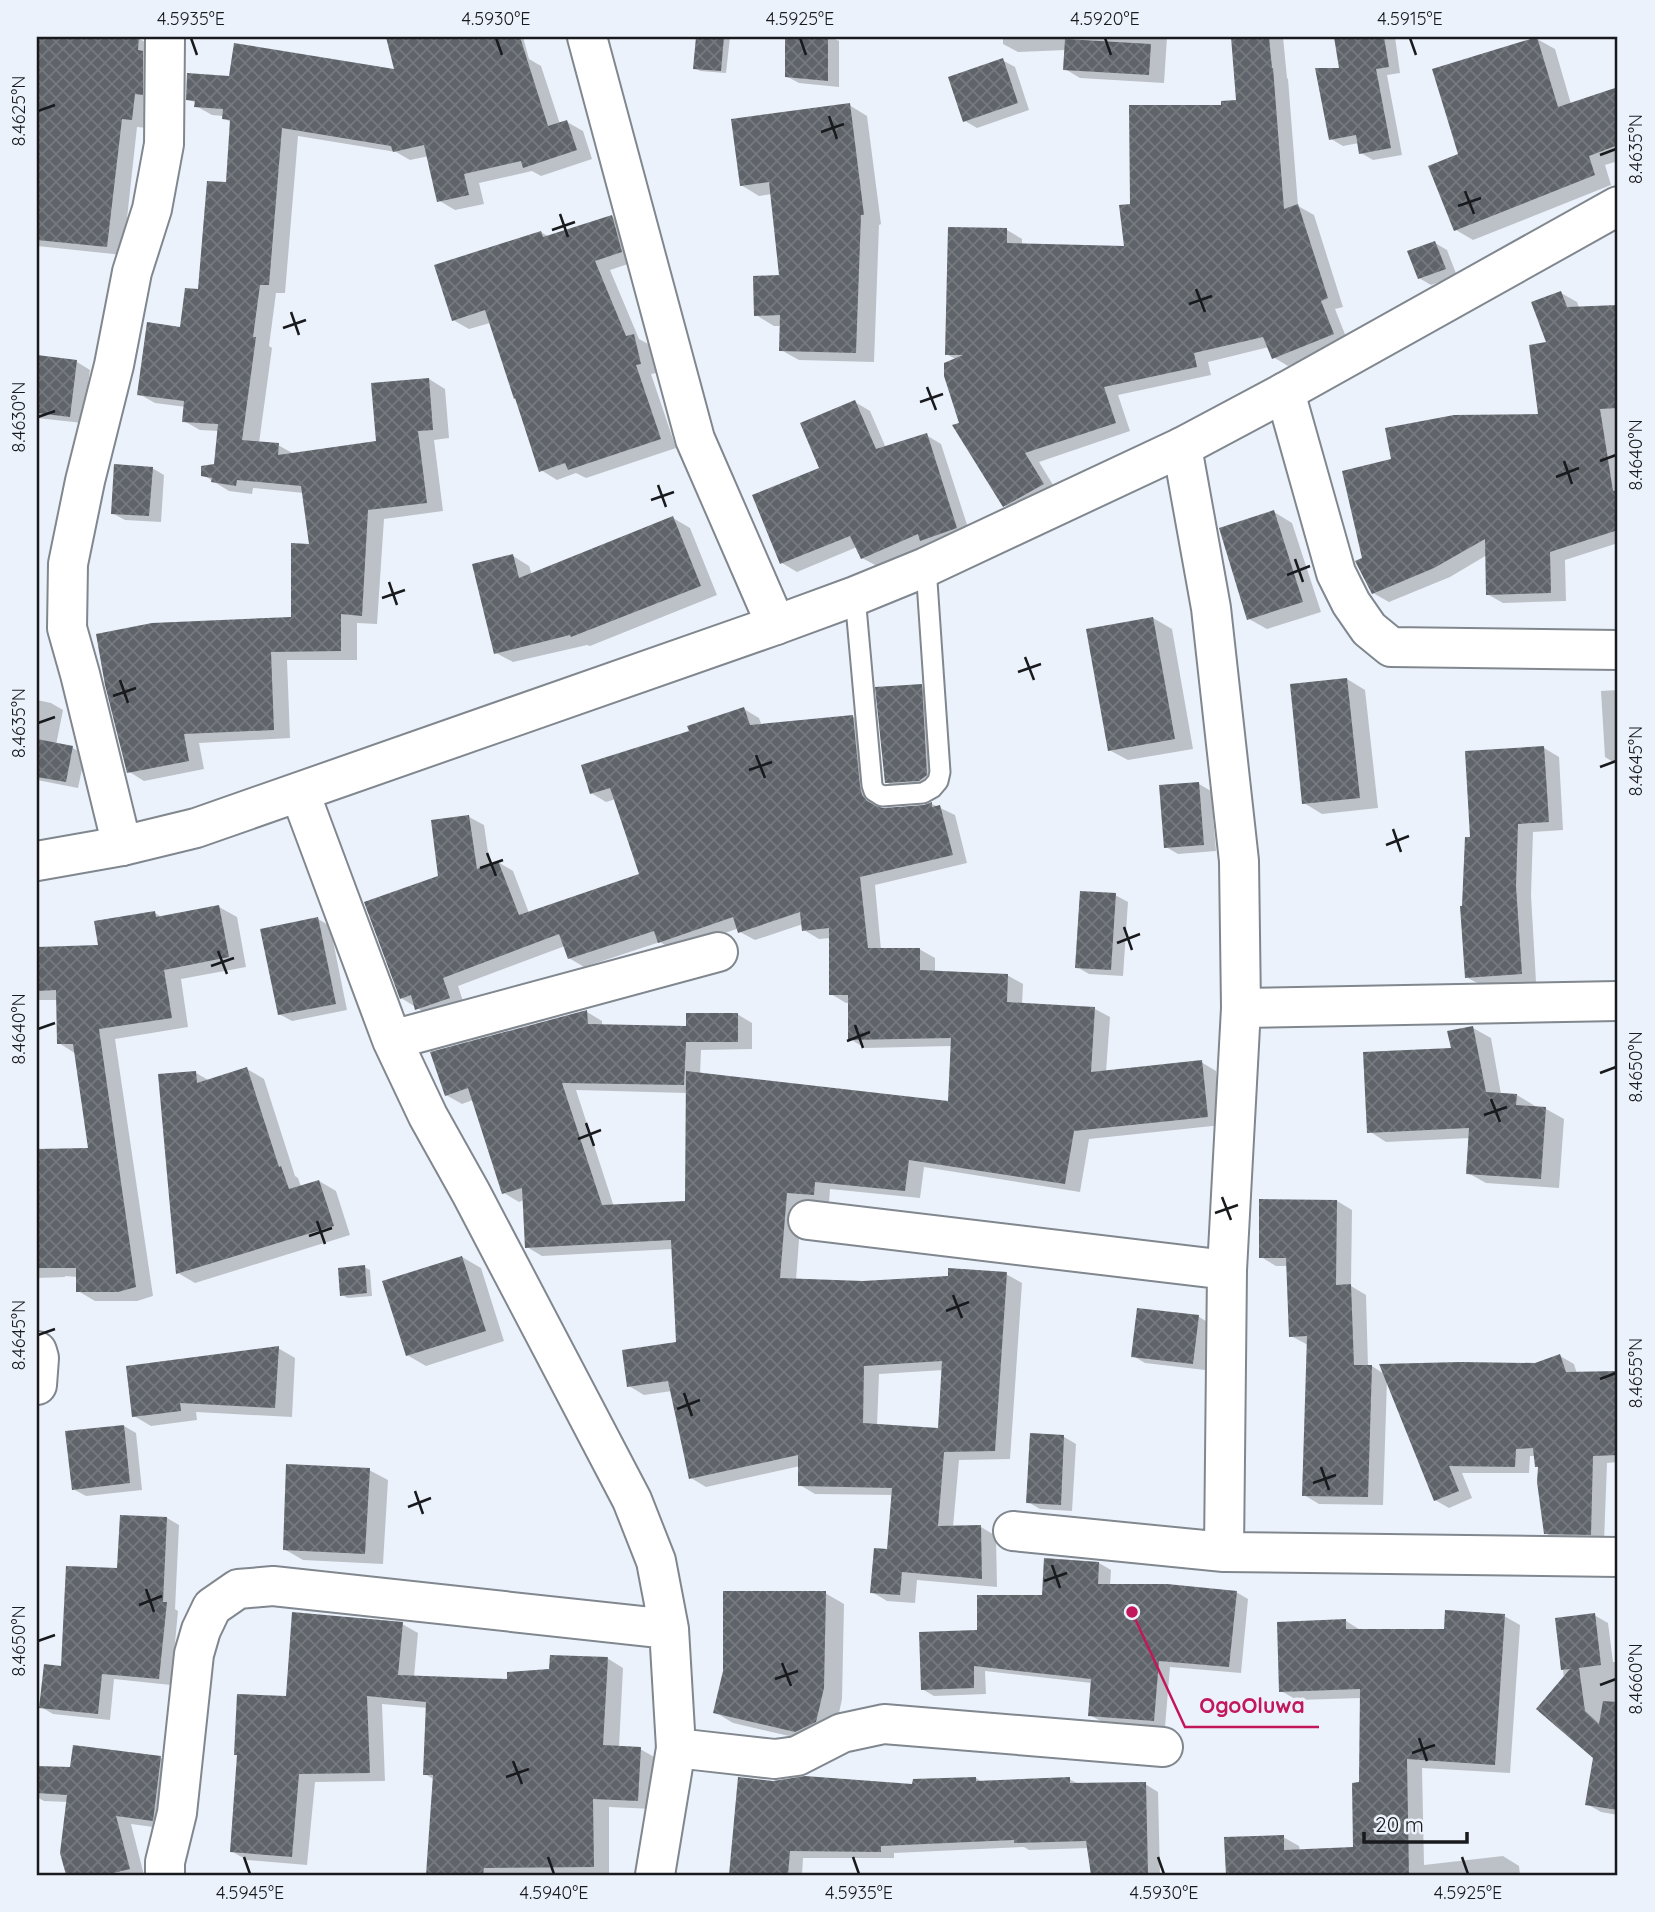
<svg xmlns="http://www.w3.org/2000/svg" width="1655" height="1912" viewBox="0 0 1655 1912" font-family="Quicksand,sans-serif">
<defs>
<pattern id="building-cross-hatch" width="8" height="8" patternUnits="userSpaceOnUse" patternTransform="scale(1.75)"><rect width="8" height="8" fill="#5f646b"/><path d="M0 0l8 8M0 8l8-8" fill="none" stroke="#767a7f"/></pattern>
</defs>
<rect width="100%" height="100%" fill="#ecf2fb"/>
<path fill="#0003" fill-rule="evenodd" d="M 37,37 L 131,37 L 138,38 L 154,47 L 147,128 L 137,127 L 123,255 L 37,246 Z
M 388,37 L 523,37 L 529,59 L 541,66 L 560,124 L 567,122 L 583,131 L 592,159 L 541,176 L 532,171 L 479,183 L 484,204 L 455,210 L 438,200 L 429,156 L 410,160 L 396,152 L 298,136 L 285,293 L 276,293 L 269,346 L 272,348 L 259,443 L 278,445 L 294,454 L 378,443 L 429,379 L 445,389 L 449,438 L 434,440 L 443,511 L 384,519 L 377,624 L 357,623 L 357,660 L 287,660 L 290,738 L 199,743 L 204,769 L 144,781 L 128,771 L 293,619 L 311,545 L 304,493 L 253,488 L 252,494 L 229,491 L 203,475 L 215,465 L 219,431 L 200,430 L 184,421 L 186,407 L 155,403 L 139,394 L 182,329 L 200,291 L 227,184 L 232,123 L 224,118 L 224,116 L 212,115 L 196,106 L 196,103 L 188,99 L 230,78 L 396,71 Z
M 698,37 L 730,37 L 726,73 L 700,71 L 695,68 Z
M 787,37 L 831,37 L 839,41 L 839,87 L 799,83 L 786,76 Z
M 1003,37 L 1167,37 L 1164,83 L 1080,78 L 1065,69 L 1066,50 L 1018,52 L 1003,44 Z
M 1232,37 L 1283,37 L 1287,78 L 1288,79 L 1298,206 L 1314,215 L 1343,307 L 1335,309 L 1348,342 L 1288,366 L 1273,357 L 1269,347 L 1208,362 L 1211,375 L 1118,395 L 1130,431 L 1039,462 L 1058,493 L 1020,514 L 1005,505 L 962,424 L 956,359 L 946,354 L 1007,230 L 1022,239 L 1022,245 L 1126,247 L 1131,205 L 1223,107 L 1238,101 Z
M 1336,37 L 1395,37 L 1400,73 L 1387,75 L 1402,155 L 1373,160 L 1361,153 L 1359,143 L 1343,146 L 1331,139 L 1341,70 Z
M 1537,39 L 1555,49 L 1571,104 L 1618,89 L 1618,161 L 1605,165 L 1611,185 L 1473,240 L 1456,230 L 1460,155 Z
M 1002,60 L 1015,67 L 1029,110 L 977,128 L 965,121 Z
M 849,105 L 867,116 L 881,224 L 879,225 L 874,362 L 799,360 L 781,350 L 781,326 L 774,326 L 756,315 L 781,277 L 772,194 L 759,196 L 741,185 Z
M 612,217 L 628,227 L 637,261 L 610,270 L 639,339 L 650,345 L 656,373 L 651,374 L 676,448 L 586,478 L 576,473 L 557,480 L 541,470 L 490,323 L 469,329 L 453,320 L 541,232 L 549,237 Z
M 1435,243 L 1447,250 L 1457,276 L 1431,285 L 1419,278 Z
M 1561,293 L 1577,302 L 1579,308 L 1618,307 L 1618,543 L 1565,560 L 1566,601 L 1503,603 L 1487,594 L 1487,555 L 1450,577 L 1389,602 L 1373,593 L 1364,559 L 1393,461 L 1540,416 L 1549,344 Z
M 37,357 L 77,362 L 90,370 L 83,423 L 37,418 Z
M 855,402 L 870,411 L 886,448 L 926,435 L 941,444 L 971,537 L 928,544 L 877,566 L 862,558 L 857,547 L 797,572 L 782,563 L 821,469 Z
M 152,468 L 164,475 L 161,522 L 125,520 L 112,513 Z
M 1274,512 L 1292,523 L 1321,612 L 1267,629 L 1249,619 Z
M 673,518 L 690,528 L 717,595 L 590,646 L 587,645 L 513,662 L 496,653 L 513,556 L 529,566 L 532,575 Z
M 1153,618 L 1172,629 L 1193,749 L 1128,760 L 1109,750 Z
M 1347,679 L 1365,690 L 1378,808 L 1322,814 L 1304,803 Z
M 921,686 L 934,693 L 939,782 L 898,789 L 886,782 Z
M 1618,690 L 1618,765 L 1605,757 L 1601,691 Z
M 37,700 L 51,703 L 63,710 L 56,745 L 73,748 L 85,755 L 78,788 L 37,780 Z
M 744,709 L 759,718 L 762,726 L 853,717 L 868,725 L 874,796 L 880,809 L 924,807 L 932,804 L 955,815 L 967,863 L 875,885 L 881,950 L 919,949 L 935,958 L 935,972 L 1007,975 L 1023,984 L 1022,1005 L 1095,1009 L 1110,1017 L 1106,1072 L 1201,1062 L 1216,1071 L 1222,1125 L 1089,1139 L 1080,1192 L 924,1167 L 920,1198 L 830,1189 L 829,1203 L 802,1200 L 796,1280 L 863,1283 L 1006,1274 L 1022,1283 L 1010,1459 L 959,1460 L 953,1527 L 981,1527 L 996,1536 L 997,1587 L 917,1580 L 915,1603 L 887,1601 L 872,1592 L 888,1551 L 893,1495 L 815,1494 L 800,1485 L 800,1466 L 706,1487 L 691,1478 L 672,1391 L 644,1395 L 629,1386 L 677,1344 L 673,1249 L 542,1256 L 527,1247 L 524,1200 L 519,1202 L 504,1193 L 473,1100 L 462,1104 L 446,1095 L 587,1012 L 602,1021 L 602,1026 L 687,1028 L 737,1014 L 752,1023 L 752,1049 L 701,1050 L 700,1075 L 950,1103 L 952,1046 L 865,1048 L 850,1039 L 849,1003 L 846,1003 L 831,994 L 830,938 L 819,939 L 804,930 L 803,924 L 755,940 L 740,932 L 739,928 L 675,951 L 660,942 L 584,967 L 569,958 L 565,946 L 458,986 L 465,1007 L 432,1017 L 401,998 L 440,878 L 469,817 L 484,825 L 490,866 L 498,862 L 513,871 L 529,913 L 641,875 L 616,799 L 606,802 L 591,793 L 692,733 ZM 576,1090 L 687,1093 L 687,1203 L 614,1207 ZM 944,1370 L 940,1430 L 877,1426 L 879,1374 Z
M 1544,748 L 1559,757 L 1563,830 L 1533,832 L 1531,895 L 1536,982 L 1481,985 L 1466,977 L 1464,907 L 1472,839 Z
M 1199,784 L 1211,791 L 1216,851 L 1178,854 L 1166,847 Z
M 1115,895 L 1128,902 L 1123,976 L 1089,974 L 1077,967 Z
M 219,907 L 237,917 L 246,967 L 181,979 L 188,1027 L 115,1039 L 153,1296 L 137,1301 L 95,1301 L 78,1291 L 78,1277 L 65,1276 L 65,1277 L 37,1278 L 37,1151 L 90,1150 L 76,1054 L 59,1043 L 58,1000 L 37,1000 L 37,948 L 100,947 L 155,913 L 163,918 Z
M 318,919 L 330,926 L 347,1010 L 292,1021 L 279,1014 Z
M 1473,1028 L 1491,1038 L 1501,1094 L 1517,1095 L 1535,1106 L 1534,1108 L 1546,1109 L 1564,1119 L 1559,1188 L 1486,1183 L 1468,1173 L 1470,1138 L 1386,1142 L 1369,1131 Z
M 247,1069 L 264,1079 L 295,1176 L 298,1178 L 301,1187 L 319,1181 L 336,1191 L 350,1235 L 195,1283 L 178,1273 L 196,1073 L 210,1081 Z
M 1337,1201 L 1352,1210 L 1351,1286 L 1366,1295 L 1368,1367 L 1372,1366 L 1384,1374 L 1535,1365 L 1560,1356 L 1574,1364 L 1577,1374 L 1618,1373 L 1618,1462 L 1607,1463 L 1604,1542 L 1559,1541 L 1545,1533 L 1539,1467 L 1536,1456 L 1530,1456 L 1529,1473 L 1462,1473 L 1472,1498 L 1449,1508 L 1435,1500 L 1387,1380 L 1383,1505 L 1319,1504 L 1304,1495 L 1308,1345 L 1291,1336 L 1288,1266 L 1276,1266 L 1261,1257 Z
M 462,1257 L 481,1268 L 504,1341 L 426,1366 L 407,1355 Z
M 364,1267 L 370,1270 L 372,1296 L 348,1298 L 342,1295 Z
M 1139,1310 L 1199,1317 L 1211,1324 L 1205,1370 L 1145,1363 L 1133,1356 Z
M 278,1348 L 295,1358 L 292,1417 L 196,1412 L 197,1420 L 151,1426 L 134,1416 Z
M 124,1426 L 136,1433 L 142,1490 L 86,1496 L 73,1489 Z
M 1064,1437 L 1076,1444 L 1072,1511 L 1040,1509 L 1028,1502 Z
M 369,1470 L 388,1480 L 383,1564 L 303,1560 L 284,1549 Z
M 167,1518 L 179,1525 L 175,1609 L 178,1611 L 171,1685 L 114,1679 L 110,1720 L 53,1714 L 41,1707 L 119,1570 Z
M 1046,1560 L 1099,1563 L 1111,1570 L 1110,1586 L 1236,1592 L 1248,1599 L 1241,1673 L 1170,1667 L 1165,1727 L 1102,1722 L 1090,1715 L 1092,1683 L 985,1671 L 986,1694 L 934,1696 L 922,1689 L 978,1632 L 1044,1596 Z
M 825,1593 L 844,1604 L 842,1699 L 835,1732 L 815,1742 L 733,1723 L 715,1712 Z
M 1594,1615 L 1608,1623 L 1613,1662 L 1618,1662 L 1618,1815 L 1601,1812 L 1587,1804 L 1595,1757 L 1564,1679 L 1557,1620 Z
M 1504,1616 L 1520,1625 L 1510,1773 L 1422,1768 L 1424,1865 L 1503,1856 L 1519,1866 L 1520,1875 L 1361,1875 L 1355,1857 L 1361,1784 L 1362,1698 L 1297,1700 L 1281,1691 L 1346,1621 L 1362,1631 L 1445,1631 Z
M 402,1624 L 418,1633 L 414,1677 L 509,1681 L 607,1658 L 623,1668 L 619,1747 L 640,1749 L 656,1758 L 654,1809 L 609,1807 L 609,1875 L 428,1875 L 435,1780 L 425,1774 L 428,1708 L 382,1704 L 385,1781 L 315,1782 L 307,1865 L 247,1860 L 231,1851 L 287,1698 Z
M 161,1758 L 176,1767 L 168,1829 L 131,1824 L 144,1875 L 68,1875 L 62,1852 L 68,1802 L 44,1801 L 37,1797 L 37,1768 L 72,1769 Z
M 976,1778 L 983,1783 L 1069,1779 L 1081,1785 L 1145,1784 L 1158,1792 L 1160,1875 L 1093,1875 L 1089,1848 L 1029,1850 L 1024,1847 L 894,1853 L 894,1858 L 803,1858 L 802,1875 L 731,1875 L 739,1779 L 773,1783 L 913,1786 Z
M 1283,1837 L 1299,1846 L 1300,1851 L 1334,1860 L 1334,1875 L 1227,1875 L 1226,1839 Z"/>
<path fill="url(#building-cross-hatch)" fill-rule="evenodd" d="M 37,37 L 139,37 L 138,50 L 143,51 L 143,95 L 135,94 L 132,120 L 122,119 L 107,247 L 37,240 Z
M 386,37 L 520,37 L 548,126 L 567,120 L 577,150 L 523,168 L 521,161 L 464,174 L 469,195 L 437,202 L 424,145 L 393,152 L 391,146 L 282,128 L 269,285 L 260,285 L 253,337 L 256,337 L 242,440 L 279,443 L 278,455 L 376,441 L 371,383 L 429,378 L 433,430 L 418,431 L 427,503 L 368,510 L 362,616 L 341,614 L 341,651 L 271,652 L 274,730 L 184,734 L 189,761 L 127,773 L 105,685 L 96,634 L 152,623 L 291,617 L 291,543 L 309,544 L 301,486 L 237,480 L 236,486 L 211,482 L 212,478 L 201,476 L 201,466 L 214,464 L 218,424 L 182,422 L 184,401 L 137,395 L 147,322 L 180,327 L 185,288 L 198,289 L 207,181 L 226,182 L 230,120 L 222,119 L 223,109 L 194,107 L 195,101 L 186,100 L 187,73 L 229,76 L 234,43 L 394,69 Z
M 696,37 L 724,37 L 721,71 L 693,69 Z
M 785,37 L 828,37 L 828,81 L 785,77 Z
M 1231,37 L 1269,37 L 1272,68 L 1273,68 L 1284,209 L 1298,204 L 1328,298 L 1321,301 L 1334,334 L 1272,359 L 1263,337 L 1194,353 L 1197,367 L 1104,387 L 1116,423 L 1025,453 L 1044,484 L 1003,507 L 952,425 L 959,423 L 944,376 L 944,363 L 963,355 L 945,355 L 948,227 L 1007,228 L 1007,243 L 1124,246 L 1119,205 L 1130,204 L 1129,105 L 1221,105 L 1221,101 L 1236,100 Z
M 1334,37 L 1384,37 L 1389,67 L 1376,69 L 1391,148 L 1359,154 L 1356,135 L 1329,140 L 1315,68 L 1339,68 Z
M 1537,37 L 1558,107 L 1618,87 L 1618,145 L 1589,156 L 1595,175 L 1454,231 L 1428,166 L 1458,154 L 1432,69 Z
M 1065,39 L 1151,44 L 1149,75 L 1063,70 Z
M 1003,58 L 1018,103 L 963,122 L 948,77 Z
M 850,103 L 864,215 L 861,215 L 856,353 L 779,351 L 780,315 L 754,316 L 753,276 L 779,275 L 769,182 L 740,186 L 731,119 Z
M 612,215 L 622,252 L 595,261 L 626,336 L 634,334 L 641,364 L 636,365 L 661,439 L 568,470 L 565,463 L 539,472 L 515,398 L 514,399 L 485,310 L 452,321 L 434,265 L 541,231 L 543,237 Z
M 1435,241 L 1446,269 L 1418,279 L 1407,251 Z
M 1561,291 L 1567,307 L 1618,305 L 1618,408 L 1600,409 L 1613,491 L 1618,490 L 1618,530 L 1550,552 L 1551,593 L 1486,595 L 1485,539 L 1434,568 L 1372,594 L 1355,561 L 1362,558 L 1342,471 L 1391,459 L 1385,428 L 1454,415 L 1538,414 L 1529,345 L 1546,342 L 1531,302 Z
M 37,355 L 77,360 L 70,417 L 37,413 Z
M 855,400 L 876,449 L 927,433 L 957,528 L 920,541 L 918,534 L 861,559 L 850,536 L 780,564 L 752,495 L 819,468 L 800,423 Z
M 114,464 L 153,467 L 149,516 L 111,514 Z
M 1274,510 L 1303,602 L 1247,620 L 1219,528 Z
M 673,516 L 701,586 L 571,637 L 570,635 L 494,654 L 472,564 L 513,554 L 519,578 Z
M 1153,617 L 1175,739 L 1108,751 L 1086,629 Z
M 1347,678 L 1360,798 L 1302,804 L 1290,684 Z
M 922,684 L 927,775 L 919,781 L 885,783 L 875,687 Z
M 744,707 L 750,725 L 853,715 L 860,786 L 862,795 L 867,801 L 876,806 L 883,808 L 924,805 L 932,802 L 932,807 L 940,805 L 953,855 L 860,877 L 868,948 L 920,948 L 920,970 L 1008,974 L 1007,1002 L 1095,1007 L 1091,1072 L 1202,1060 L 1208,1117 L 1074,1131 L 1065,1184 L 909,1160 L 905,1191 L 815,1182 L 814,1195 L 787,1193 L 780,1278 L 863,1281 L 948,1276 L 948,1268 L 1007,1272 L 995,1451 L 944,1452 L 938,1526 L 981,1525 L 982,1579 L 902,1572 L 900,1595 L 870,1593 L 874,1548 L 887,1549 L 892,1488 L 798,1486 L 798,1455 L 689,1479 L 668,1381 L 627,1387 L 622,1350 L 676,1342 L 671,1240 L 525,1248 L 522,1188 L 502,1194 L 468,1088 L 445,1096 L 430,1052 L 587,1010 L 588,1024 L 686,1026 L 686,1013 L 738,1013 L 738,1042 L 686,1042 L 684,1085 L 562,1083 L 602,1205 L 685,1201 L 686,1071 L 948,1101 L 951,1038 L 848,1040 L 848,995 L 829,995 L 829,928 L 802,931 L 800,912 L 738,933 L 733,917 L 658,943 L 654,931 L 568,959 L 559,934 L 443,978 L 450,998 L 415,1010 L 411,995 L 400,999 L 364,902 L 438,876 L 431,820 L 469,815 L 477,869 L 498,861 L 519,915 L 639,874 L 610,788 L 590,794 L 581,765 L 689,731 L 687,726 ZM 942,1361 L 938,1428 L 863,1423 L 864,1366 Z
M 37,739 L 73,746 L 66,782 L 37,777 Z
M 1544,746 L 1549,822 L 1518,824 L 1516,886 L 1522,974 L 1465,978 L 1460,906 L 1462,906 L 1465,837 L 1470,837 L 1465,751 Z
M 1199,782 L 1204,845 L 1164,848 L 1159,785 Z
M 1080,891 L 1116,893 L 1111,970 L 1075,968 Z
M 219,905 L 229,957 L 164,970 L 172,1018 L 99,1029 L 136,1287 L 118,1292 L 76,1292 L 76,1268 L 37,1268 L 37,1149 L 88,1148 L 73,1044 L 57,1044 L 56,990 L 37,991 L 37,947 L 98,945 L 94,921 L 155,911 L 156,917 Z
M 318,917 L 336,1004 L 278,1015 L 260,929 Z
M 1473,1026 L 1486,1092 L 1517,1094 L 1516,1105 L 1546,1107 L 1541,1179 L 1466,1174 L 1469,1128 L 1367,1133 L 1363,1052 L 1451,1048 L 1447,1031 Z
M 247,1067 L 279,1167 L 281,1166 L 289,1189 L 319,1180 L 334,1226 L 176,1274 L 158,1074 L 196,1071 L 197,1083 Z
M 1259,1199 L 1337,1200 L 1336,1285 L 1351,1284 L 1354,1365 L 1372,1365 L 1368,1497 L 1302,1496 L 1307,1336 L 1289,1337 L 1286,1258 L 1259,1258 Z
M 462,1256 L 486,1331 L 406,1356 L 382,1281 Z
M 365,1265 L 367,1293 L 340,1296 L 338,1268 Z
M 1137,1308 L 1199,1315 L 1193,1364 L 1131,1357 Z
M 279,1346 L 275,1408 L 180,1403 L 181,1411 L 132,1417 L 126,1366 Z
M 1560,1354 L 1566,1372 L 1618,1371 L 1618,1455 L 1593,1456 L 1591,1535 L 1544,1534 L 1537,1482 L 1538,1467 L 1535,1467 L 1533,1448 L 1516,1449 L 1515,1467 L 1449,1466 L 1459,1491 L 1434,1501 L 1379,1364 L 1461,1362 L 1535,1363 Z
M 124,1425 L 130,1483 L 72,1490 L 65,1431 Z
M 1030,1433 L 1064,1435 L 1061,1505 L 1026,1503 Z
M 286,1464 L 370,1468 L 365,1554 L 283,1550 Z
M 120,1515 L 167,1517 L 163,1602 L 167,1602 L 159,1679 L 102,1674 L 98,1714 L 39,1708 L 44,1664 L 61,1666 L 66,1566 L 117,1568 Z
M 1044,1558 L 1099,1562 L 1098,1584 L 1167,1584 L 1237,1591 L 1229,1667 L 1159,1661 L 1154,1721 L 1088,1716 L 1091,1679 L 974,1666 L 974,1688 L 921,1690 L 919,1632 L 977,1630 L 977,1595 L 1042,1595 Z
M 723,1591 L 826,1591 L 824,1688 L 816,1722 L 795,1732 L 713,1713 L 723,1671 Z
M 1445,1610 L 1505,1614 L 1495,1765 L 1407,1759 L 1409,1875 L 1226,1875 L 1224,1837 L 1284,1835 L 1284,1850 L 1353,1847 L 1352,1783 L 1359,1782 L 1360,1689 L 1279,1692 L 1277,1622 L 1346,1619 L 1346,1629 L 1444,1629 Z
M 292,1612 L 403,1622 L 398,1675 L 507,1679 L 507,1672 L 549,1669 L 550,1655 L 608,1657 L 603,1745 L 641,1747 L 638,1801 L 593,1799 L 594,1867 L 484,1868 L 483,1875 L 426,1875 L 433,1775 L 423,1775 L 426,1702 L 367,1696 L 370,1773 L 299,1774 L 292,1857 L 230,1852 L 237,1755 L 234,1755 L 237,1694 L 286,1696 Z
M 1595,1613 L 1601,1665 L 1579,1668 L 1585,1711 L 1599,1724 L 1603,1701 L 1618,1702 L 1618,1810 L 1585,1805 L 1593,1758 L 1536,1709 L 1570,1669 L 1561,1670 L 1555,1618 Z
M 73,1745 L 161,1756 L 153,1821 L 116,1816 L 130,1869 L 105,1875 L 66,1875 L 60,1853 L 67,1795 L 37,1793 L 37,1766 L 70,1767 Z
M 805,1776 L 912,1784 L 913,1779 L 976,1777 L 976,1781 L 1070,1777 L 1070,1783 L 1146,1782 L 1148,1875 L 1091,1875 L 1086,1841 L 1014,1843 L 1014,1840 L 881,1846 L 881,1852 L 790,1851 L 788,1875 L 729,1875 L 738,1777 L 773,1781 Z"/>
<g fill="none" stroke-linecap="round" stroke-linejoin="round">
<defs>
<path id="service" d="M 855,596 L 872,785 L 874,791 L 882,796 L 923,793 L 932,788 L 938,781 L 940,772 L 926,567"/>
<path id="minor" d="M 587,37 L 695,439 L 776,625
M 1285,392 L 1336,573 L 1351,603 L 1369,629 L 1391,647 L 1618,650
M 1182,447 L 1211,608 L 1239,861 L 1241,1008 L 1227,1270 L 1224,1552
M 300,793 L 392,1040 L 428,1116 L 471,1193 L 632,1500 L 656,1561 L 669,1629 L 676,1748 L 655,1875
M 122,846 L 80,674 L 67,628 L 68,564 L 85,481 L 114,365 L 132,272 L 152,209 L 164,144 L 165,37
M 1241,1008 L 1618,1001
M 392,1040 L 718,952
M 808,1220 L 1227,1270
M 37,1351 L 39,1358 L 37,1385
M 1013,1531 L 1224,1552 L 1618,1557
M 676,1748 L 775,1759 L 797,1756 L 842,1733 L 884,1724 L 1163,1747
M 165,1875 L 165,1862 L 177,1813 L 194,1654 L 201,1630 L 212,1607 L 238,1589 L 273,1586 L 669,1629"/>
<path id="tertiary" d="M 37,861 L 122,846 L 196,828 L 776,625 L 855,596 L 926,567 L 1182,447 L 1285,392 L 1618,206"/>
</defs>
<use href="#service" stroke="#81878e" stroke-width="23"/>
<use href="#minor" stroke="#81878e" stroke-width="42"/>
<use href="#tertiary" stroke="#81878e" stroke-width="42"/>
<use href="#service" stroke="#fff" stroke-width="19"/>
<use href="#minor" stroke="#fff" stroke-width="38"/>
<use href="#tertiary" stroke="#fff" stroke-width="38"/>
</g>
<path fill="none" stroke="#181a1d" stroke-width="2.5" d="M 191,38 L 197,55M 496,38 L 502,55M 800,38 L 806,55M 1105,38 L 1111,55M 1410,38 L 1416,55M 38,111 L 55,105M 829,116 L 837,139M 821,132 L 844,124M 1600,155 L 1616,149M 1465,191 L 1474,214M 1458,206 L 1481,198M 560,214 L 568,237M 552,230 L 575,222M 1196,289 L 1205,312M 1189,304 L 1212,296M 291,312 L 299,335M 283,328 L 306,320M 927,387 L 936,410M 920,402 L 943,394M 38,417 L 55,411M 1564,461 L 1572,484M 1600,461 L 1616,455M 1556,477 L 1579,468M 658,485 L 666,507M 651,500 L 674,492M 1295,559 L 1303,582M 1287,575 L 1310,566M 389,582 L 397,605M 382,598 L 405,590M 1025,657 L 1034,680M 1018,672 L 1041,664M 120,680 L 128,703M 113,696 L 136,688M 38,723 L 55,717M 756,755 L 765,778M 1600,767 L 1616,761M 749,770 L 772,762M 1393,829 L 1401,852M 1386,845 L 1409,836M 487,853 L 496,876M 480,868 L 503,860M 1124,927 L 1132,950M 1117,943 L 1140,934M 218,951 L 227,974M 211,966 L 234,958M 855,1025 L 863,1048M 38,1029 L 55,1023M 847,1041 L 870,1032M 1600,1073 L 1616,1067M 1491,1099 L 1500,1122M 1484,1115 L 1507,1107M 586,1123 L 594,1146M 578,1139 L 601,1130M 1222,1197 L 1231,1220M 1215,1213 L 1238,1205M 317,1221 L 325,1244M 309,1236 L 332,1228M 953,1295 L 962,1318M 946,1311 L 969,1302M 38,1335 L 55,1329M 1600,1379 L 1616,1373M 684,1393 L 692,1416M 677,1409 L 700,1400M 1321,1467 L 1329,1490M 1313,1483 L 1336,1475M 415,1491 L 423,1514M 408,1507 L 431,1498M 1052,1565 L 1060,1588M 1044,1581 L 1067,1573M 146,1589 L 154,1612M 139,1605 L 162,1596M 38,1641 L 55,1635M 782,1663 L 791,1686M 775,1679 L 798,1671M 1600,1685 L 1616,1679M 1419,1738 L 1427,1761M 1412,1753 L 1435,1745M 513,1761 L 522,1784M 506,1777 L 529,1769M 244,1857 L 250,1874M 548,1857 L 554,1874M 853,1857 L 859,1874M 1158,1857 L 1164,1874M 1462,1857 L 1468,1874"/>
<path fill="none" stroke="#c2185b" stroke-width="2.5" d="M1132 1612L1185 1727H1319"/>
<circle fill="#c2185b" stroke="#ecf2fb" stroke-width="2.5" cx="1132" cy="1612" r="7"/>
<g font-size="21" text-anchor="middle" font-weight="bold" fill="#c2185b" stroke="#ecf2fb" stroke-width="7" stroke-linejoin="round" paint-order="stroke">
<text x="1252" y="1713">OgoOluwa</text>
</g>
<rect width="1655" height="1912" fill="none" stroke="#ecf2fb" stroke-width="77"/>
<path d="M1364 1832v10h103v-10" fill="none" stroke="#181a1d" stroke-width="3.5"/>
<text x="1375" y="1832" font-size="21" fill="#181a1d" stroke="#ecf2fb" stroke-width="5" paint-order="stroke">20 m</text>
<rect x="38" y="38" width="1578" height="1836" fill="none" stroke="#181a1d" stroke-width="2.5"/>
<g font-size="18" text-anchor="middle" fill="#181a1d">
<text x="191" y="25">4.5935°E</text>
<text x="496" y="25">4.5930°E</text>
<text x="800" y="25">4.5925°E</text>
<text x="1105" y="25">4.5920°E</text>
<text x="1410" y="25">4.5915°E</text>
<text transform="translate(19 111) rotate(-90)" y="6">8.4625°N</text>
<text transform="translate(1636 149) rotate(-90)" y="6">8.4635°N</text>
<text transform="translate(19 417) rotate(-90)" y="6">8.4630°N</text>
<text transform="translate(1636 455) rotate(-90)" y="6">8.4640°N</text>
<text transform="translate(19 723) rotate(-90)" y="6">8.4635°N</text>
<text transform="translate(1636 761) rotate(-90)" y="6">8.4645°N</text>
<text transform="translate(19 1029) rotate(-90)" y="6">8.4640°N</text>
<text transform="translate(1636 1067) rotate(-90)" y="6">8.4650°N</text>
<text transform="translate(19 1335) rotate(-90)" y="6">8.4645°N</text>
<text transform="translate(1636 1373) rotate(-90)" y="6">8.4655°N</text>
<text transform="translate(19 1641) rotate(-90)" y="6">8.4650°N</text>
<text transform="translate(1636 1679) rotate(-90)" y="6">8.4660°N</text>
<text x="250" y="1899">4.5945°E</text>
<text x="554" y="1899">4.5940°E</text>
<text x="859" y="1899">4.5935°E</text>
<text x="1164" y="1899">4.5930°E</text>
<text x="1468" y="1899">4.5925°E</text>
</g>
</svg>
